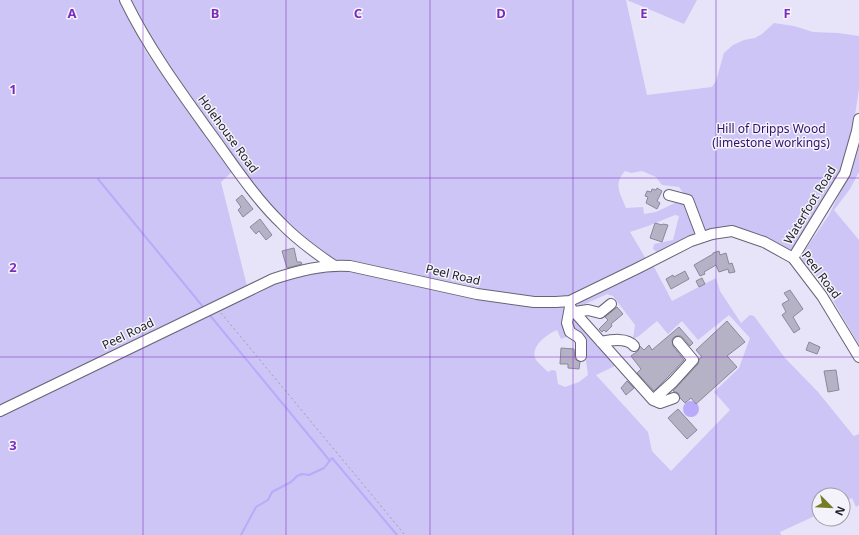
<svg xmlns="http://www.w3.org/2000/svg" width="859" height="535" viewBox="0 0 859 535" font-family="'Noto Sans',sans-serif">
<rect width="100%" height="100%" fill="#e7e4f9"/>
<path fill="#ccc5f5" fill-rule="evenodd" d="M 0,0 L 120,0 L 146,52 L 234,170 L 221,182 L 247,286 L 0,406 Z
M 130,0 L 626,0 L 647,95 L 712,87 L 716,81 L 724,53 L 733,45 L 744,40 L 755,38 L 762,34 L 774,23 L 794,26 L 813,32 L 838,33 L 859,36 L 859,89 L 853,128 L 844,161 L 832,188 L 793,250 L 789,251 L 755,234 L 704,234 L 692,205 L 679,187 L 662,185 L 656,177 L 642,171 L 631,173 L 625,171 C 613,184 620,193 626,208 L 643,207 L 644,214 L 656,212 L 679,201 L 685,203 L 698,235 L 659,254 L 653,249 L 654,244 L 673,240 L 679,216 L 675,215 L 648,226 L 630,232 L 646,259 L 577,294 L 562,297 L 533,298 L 464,288 L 370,265 L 331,259 L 298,236 L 256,189 L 199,112 L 153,45 Z
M 627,0 L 697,0 L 684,24 Z
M 859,136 L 859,172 L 850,189 L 834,210 L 859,240 L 859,345 L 821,280 L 800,261 L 801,256 L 829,215 L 850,172 Z
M 653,265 L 672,301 L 716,278 L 720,291 L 741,323 L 750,315 L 754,316 L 785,358 L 818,392 L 852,434 L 854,436 L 859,434 L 859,505 L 856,507 L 852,498 L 843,502 L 843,495 L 819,495 L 819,514 L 780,532 L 781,535 L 0,535 L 0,416 L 279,280 L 307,273 L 336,269 L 566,305 L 617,365 L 596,375 L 648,432 L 652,451 L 671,471 L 730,410 L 714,392 L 739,368 L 750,338 L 729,315 L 698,340 L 682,321 L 668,334 L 657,321 L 639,336 L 633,339 L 635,325 L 613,296 L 607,294 L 579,307 L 577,304 ZM 557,330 L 561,339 L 577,333 L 583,339 L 588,375 L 579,382 L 565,387 L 558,384 L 556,371 L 552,370 L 548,372 C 544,368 539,364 536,360 C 529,347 547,334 557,330 Z"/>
<path fill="#baaafa" d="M683 409a8 8 0 1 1 16 0a8 8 0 1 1-16 0Z"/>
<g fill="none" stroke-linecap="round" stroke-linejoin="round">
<path stroke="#baaafa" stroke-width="2" d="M 98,179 L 204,308
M 208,313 L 330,461
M 241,535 L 256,507 L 268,500 L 272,492 L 291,482 L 297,476 L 302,474 L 309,475 L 324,468 L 332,458 L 397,535"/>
</g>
<path fill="#b5b2c6" stroke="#8b889b" d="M 657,188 L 662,191 L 657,201 L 660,203 L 657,209 L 646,203 L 648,197 L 645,196 L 647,191 L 651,192 L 652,189 L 656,190 Z
M 242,195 L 253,209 L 243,217 L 238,210 L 241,207 L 236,200 Z
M 260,219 L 272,235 L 266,240 L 259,231 L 256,234 L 250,227 Z
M 655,223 L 662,225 L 663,224 L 668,225 L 662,242 L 650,238 Z
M 294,248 L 297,262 L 301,262 L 302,264 L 287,268 L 282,251 Z
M 719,251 L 720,255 L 726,253 L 729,264 L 732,263 L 735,272 L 729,273 L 728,269 L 719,272 L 716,265 L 704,272 L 705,274 L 700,276 L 694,265 L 713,254 L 713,253 Z
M 685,271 L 689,279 L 671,289 L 666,279 L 673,275 L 674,277 Z
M 702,278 L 705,284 L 699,287 L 696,281 Z
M 790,290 L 803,309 L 793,317 L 800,329 L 794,333 L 782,315 L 786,312 L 782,304 L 789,300 L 784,293 Z
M 617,307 L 623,314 L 611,324 L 612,326 L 606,332 L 604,330 L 602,332 L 599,329 L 608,320 L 605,317 Z
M 727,321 L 745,342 L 727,356 L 737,367 L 696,404 L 691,398 L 685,403 L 680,398 L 678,393 L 673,391 L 698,364 L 699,359 L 702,357 L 696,350 Z
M 679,327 L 693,343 L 690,346 L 681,336 L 677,336 L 674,337 L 672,340 L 673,346 L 684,360 L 668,377 L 654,391 L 637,373 L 641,369 L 631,356 L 638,351 L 640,346 L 644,350 L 649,345 L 652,350 Z
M 809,342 L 820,347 L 817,354 L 806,350 Z
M 561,348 L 574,349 L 575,359 L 580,362 L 579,369 L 568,368 L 568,364 L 560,364 Z
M 836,370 L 839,390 L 828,392 L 824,371 Z
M 627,381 L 634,388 L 626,395 L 621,388 Z
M 678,409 L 697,430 L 687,439 L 668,418 Z"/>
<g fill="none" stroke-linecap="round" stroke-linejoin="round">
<defs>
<path id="minor" d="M 125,0 C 148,47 177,87 208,130 C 231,161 253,196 281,223 C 296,239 314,252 333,265
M 669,195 L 688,200 L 702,237
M 793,258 L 845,173 L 857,131 L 859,119
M 570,301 L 570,307 L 653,400 L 660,403 L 674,398
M 570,307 L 567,323 L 570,332 L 578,337 L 581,341 L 581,356
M 575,312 L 588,310 L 600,313 L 611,304
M 601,342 C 611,340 627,337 634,346
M 653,400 L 673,382 L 693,360 L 678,342
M 0,411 L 273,279 C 298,271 323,264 350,266 L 477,294 L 534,302 L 556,302 L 570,301 L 638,268 L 691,241 L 712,234 L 732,231 L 764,242 L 793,258 L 822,296 L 859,357"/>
</defs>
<use href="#minor" stroke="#676476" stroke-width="12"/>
<path stroke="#a09eae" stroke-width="1" stroke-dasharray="2 3" stroke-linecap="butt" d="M 221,313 L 405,535"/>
<use href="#minor" stroke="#fff" stroke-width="10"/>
</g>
<path fill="none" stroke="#7b2cbf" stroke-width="1" stroke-opacity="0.55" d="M 143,0 L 143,535M 286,0 L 286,535M 430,0 L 430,535M 573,0 L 573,535M 716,0 L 716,535M 0,178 L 859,178M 0,357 L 859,357"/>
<g text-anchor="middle" stroke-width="3" stroke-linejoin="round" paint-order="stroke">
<g font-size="12" fill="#320f6b" stroke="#f4f3fc">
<text x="771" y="133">Hill of Dripps Wood<tspan x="771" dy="14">(limestone workings)</tspan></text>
</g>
<g font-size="12" fill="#1e1d25" stroke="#f4f3fc">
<text transform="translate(228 134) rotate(54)" y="4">Holehouse Road</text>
<text transform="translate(810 205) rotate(-59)" y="4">Waterfoot Road</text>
<text transform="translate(453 275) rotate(13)" y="4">Peel Road</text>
<text transform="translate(821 275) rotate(53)" y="4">Peel Road</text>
<text transform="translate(128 334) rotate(-26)" y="4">Peel Road</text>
</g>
</g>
<g font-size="13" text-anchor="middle" font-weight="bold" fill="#7b2cbf" stroke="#f4f3fc" stroke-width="3" stroke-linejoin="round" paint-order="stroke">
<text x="72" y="18">A</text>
<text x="215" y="18">B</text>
<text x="358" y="18">C</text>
<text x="501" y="18">D</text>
<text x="644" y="18">E</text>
<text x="787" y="18">F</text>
<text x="13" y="94">1</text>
<text x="13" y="272">2</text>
<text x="13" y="450">3</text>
</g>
<g transform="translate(831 507) rotate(114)"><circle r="19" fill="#f4f3fc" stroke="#9e9da6"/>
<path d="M0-3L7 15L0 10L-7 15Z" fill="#777b25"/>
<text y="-6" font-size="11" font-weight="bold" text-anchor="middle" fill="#1e1d25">N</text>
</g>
</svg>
